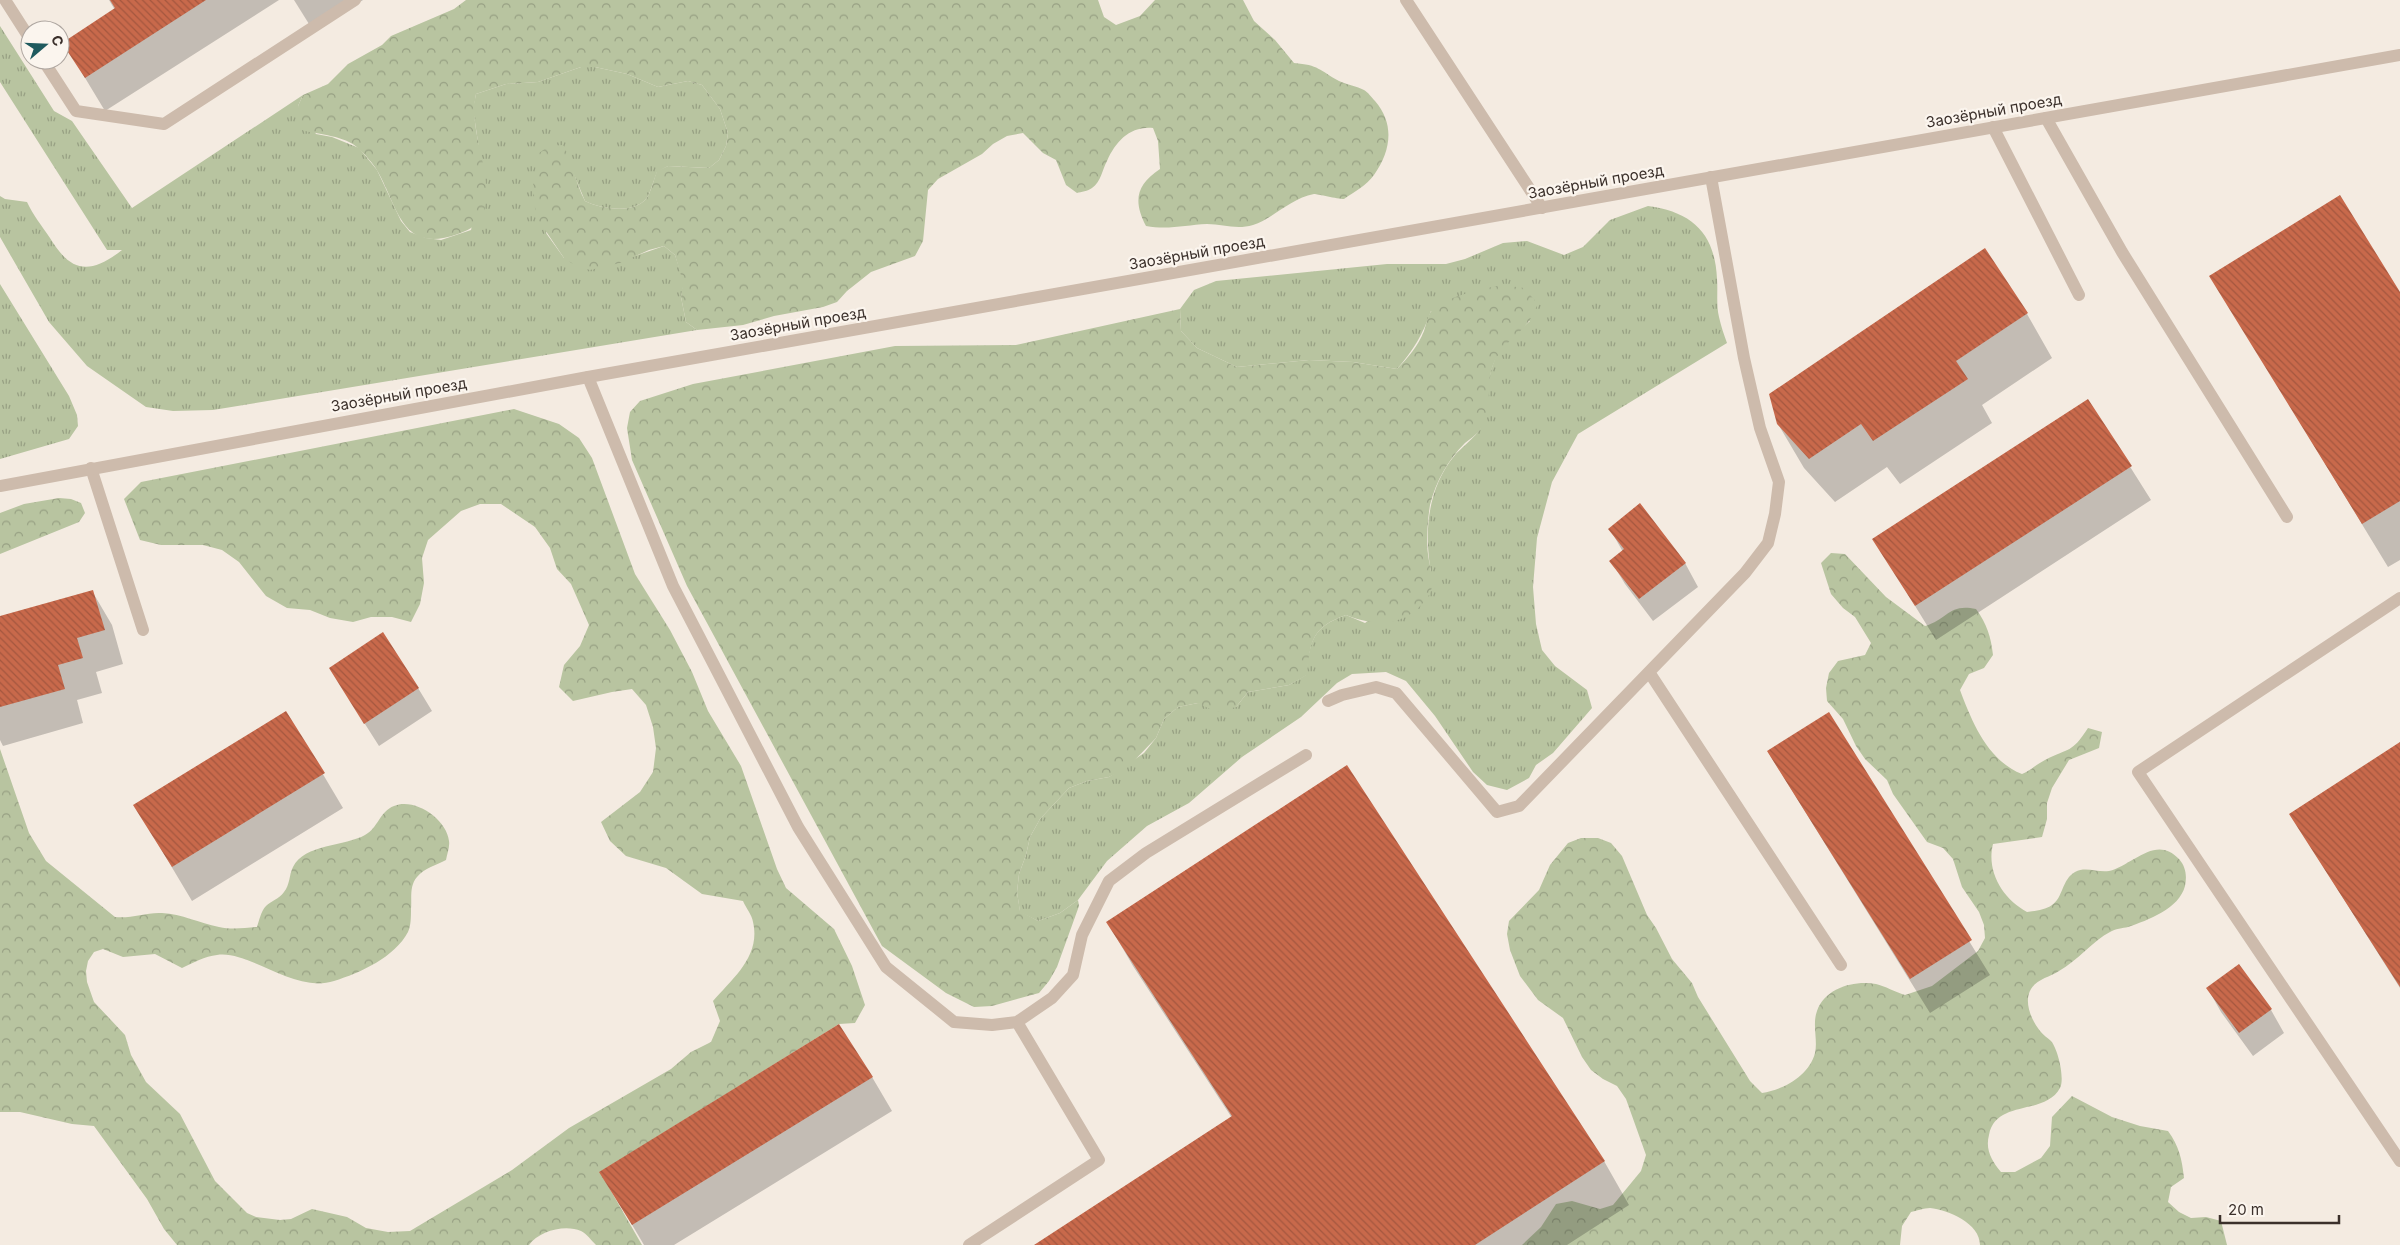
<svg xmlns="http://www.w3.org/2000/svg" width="2400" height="1245" viewBox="0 0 2400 1245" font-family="Inter,sans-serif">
<defs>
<pattern id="grass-tufts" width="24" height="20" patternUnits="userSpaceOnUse" patternTransform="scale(1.25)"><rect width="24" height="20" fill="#b8c4a0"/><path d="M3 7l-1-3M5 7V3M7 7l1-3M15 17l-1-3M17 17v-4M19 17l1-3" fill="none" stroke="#97a083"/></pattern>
<pattern id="forest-crowns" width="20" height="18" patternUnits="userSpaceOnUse" patternTransform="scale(1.25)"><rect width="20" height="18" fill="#b8c4a0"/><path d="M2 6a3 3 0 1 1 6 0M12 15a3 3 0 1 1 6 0" fill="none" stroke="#97a083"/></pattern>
<pattern id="building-back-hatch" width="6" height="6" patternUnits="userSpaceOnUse" patternTransform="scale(1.25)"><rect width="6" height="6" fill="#c8694b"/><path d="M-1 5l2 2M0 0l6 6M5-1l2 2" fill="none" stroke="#a4573f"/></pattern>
</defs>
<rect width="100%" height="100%" fill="#f4ebe1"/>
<path fill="url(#grass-tufts)" d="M 0,26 L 54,111 L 72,121 L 132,208 L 303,95 L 298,106 L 316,134 L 332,137 L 359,148 L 377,170 L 401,221 L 410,232 L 426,238 L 441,240 L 471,230 L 483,175 L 473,109 L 476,94 L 506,84 L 538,82 L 581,67 L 595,67 L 627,74 L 658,87 L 688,81 L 702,85 L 720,109 L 728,133 L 726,146 L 719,160 L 709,168 L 668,166 L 657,172 C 654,179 652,187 649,194 C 639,216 601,209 585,201 L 573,172 L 546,233 L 564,258 L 635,256 L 664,246 L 675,255 L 684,282 L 681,297 L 686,322 L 697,330 L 213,410 L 173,411 L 146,407 L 87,366 L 49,322 L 0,237 L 0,196 L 5,199 L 27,202 C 33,215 42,226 50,238 C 71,273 90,275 122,250 L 107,250 L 0,82 Z
M 1648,206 C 1692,212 1715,233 1717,279 C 1718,291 1716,305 1719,317 C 1721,326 1724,335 1727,343 L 1578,434 L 1552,482 L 1537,538 L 1533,587 L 1536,624 L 1542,650 L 1555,666 L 1587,690 L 1592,708 L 1553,753 L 1536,765 L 1529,778 L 1507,790 L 1487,785 L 1473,772 L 1435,716 L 1406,681 L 1386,672 L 1352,674 L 1337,683 L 1301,717 L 1242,757 L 1189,803 L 1147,826 L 1107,861 L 1078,900 L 1060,913 L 1038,921 L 1020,912 L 1017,892 L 1019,874 L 1026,855 L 1030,837 L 1040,819 L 1069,788 L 1087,781 L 1109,777 L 1144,753 L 1156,738 L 1164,719 L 1178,707 L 1198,703 L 1236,707 L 1248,692 L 1289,685 L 1306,675 C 1310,641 1312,627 1346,615 L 1365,623 L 1431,573 C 1424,532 1427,489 1455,455 C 1461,448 1479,434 1481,427 C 1489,403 1485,372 1500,350 C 1507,339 1520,330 1530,321 L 1431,311 C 1423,334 1413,351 1397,369 L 1353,362 L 1309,360 L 1237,367 L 1197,348 L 1181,331 L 1180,309 L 1194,290 L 1216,281 L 1387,264 L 1446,264 L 1465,259 L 1503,243 L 1527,241 L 1564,255 L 1583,247 L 1610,220 Z
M 0,284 L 69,396 L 77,415 L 78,426 L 69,439 L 0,459 Z"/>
<path fill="url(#forest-crowns)" d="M 466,0 L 1098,0 L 1104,17 L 1116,25 L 1140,16 L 1155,0 L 1243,0 L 1254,21 L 1275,40 L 1294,63 C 1319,65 1319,70 1339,81 C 1347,85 1357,86 1364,90 C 1368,92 1372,98 1375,101 C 1395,124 1391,151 1374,175 C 1367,185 1354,192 1344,199 C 1337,199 1318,194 1314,194 C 1291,198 1274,218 1253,225 C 1236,230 1223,224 1207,224 C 1186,225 1168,230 1146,226 C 1133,201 1136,185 1160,169 L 1158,141 L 1153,128 C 1130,126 1116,141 1107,161 C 1102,170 1101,182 1092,188 C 1088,191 1081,192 1077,193 L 1066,185 L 1056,160 L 1043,153 L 1023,133 L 1007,136 L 993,144 L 982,154 L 938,179 L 928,190 L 923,241 L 915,256 L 871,272 L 847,291 L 837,302 L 823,307 L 774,316 L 743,325 L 697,330 L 686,322 L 681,297 L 683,282 L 675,255 L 664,246 L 649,250 L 620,263 L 590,270 L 576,266 L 564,258 L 539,221 L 535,208 L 533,180 L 539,153 L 549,146 L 563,145 C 573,163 575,182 585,201 C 601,209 639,216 649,194 C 652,187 654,179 657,171 L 668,166 L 709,168 L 719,160 L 726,146 L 728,133 L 720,109 L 702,85 L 688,81 L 658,87 L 627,74 L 595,67 L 581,67 L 538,82 L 506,84 L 476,94 C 468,132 492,169 485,207 C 482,223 472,229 458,234 C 401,254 399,209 378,172 C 376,167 364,153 359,149 C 345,135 319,135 302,130 L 298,106 L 303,95 L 328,84 L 348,64 L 382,45 L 391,36 L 454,9 Z
M 1502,285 L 1524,288 L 1538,304 C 1535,309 1533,316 1529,321 C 1516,338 1499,346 1492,368 C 1486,387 1493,413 1480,430 C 1476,435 1470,439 1465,443 C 1448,460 1436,481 1430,505 C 1428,517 1426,541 1428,554 C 1429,565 1436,584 1429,595 C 1409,626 1378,628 1346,615 C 1312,627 1310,641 1307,675 L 1289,685 L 1248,692 L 1236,707 L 1216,712 L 1198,703 L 1178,707 L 1164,719 L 1156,738 L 1128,767 L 1109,777 L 1087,781 L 1069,788 L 1040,819 L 1030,837 L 1026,855 L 1019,874 L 1017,892 L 1020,911 L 1038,921 L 1060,913 L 1078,900 L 1079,906 L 1057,967 L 1049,981 L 1039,993 L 992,1006 L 974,1007 L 946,993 L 882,946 L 687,586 L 632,460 L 627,428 L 630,412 L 640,401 L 693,384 L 895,346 L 1016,345 L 1180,309 L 1181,331 L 1197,348 L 1237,367 L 1309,360 L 1353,362 L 1397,369 C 1408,358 1418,346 1424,331 C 1426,325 1427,318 1430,313 C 1439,298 1485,288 1502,285 Z
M 514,409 L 559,424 L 579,438 L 592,458 L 635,574 L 670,630 L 692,672 L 708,711 L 741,766 L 777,869 L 786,888 L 834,929 L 852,966 L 865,1005 L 855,1023 L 839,1024 L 600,1172 L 642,1245 L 596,1245 C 591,1240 587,1234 581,1231 C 565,1224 539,1231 529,1245 L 177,1245 L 164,1229 L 147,1199 L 94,1126 L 72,1124 L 20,1112 L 0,1112 L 0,749 L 29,833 L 46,861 L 115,917 C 131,919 146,912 162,913 C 182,914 199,923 219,927 C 232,930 244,928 257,927 C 259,921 261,911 266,906 C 271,901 279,899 284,892 C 290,885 289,875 293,867 C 304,844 346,846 365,835 C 378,828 380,811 394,806 C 414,797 447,819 449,841 C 450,847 447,854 446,860 C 437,865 424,868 417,877 C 409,886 412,899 411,909 C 411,916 411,926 408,932 C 395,957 360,973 334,981 C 294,994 250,950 217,955 C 205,956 193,963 182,968 L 155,954 L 123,957 L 103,949 L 94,952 L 88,961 L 86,971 L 87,982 L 94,1002 L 125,1035 L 131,1055 L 146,1082 L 180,1114 L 215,1181 L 247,1213 L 256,1217 L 280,1220 L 291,1219 L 312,1209 L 347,1217 L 366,1228 L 388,1232 L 410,1231 L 512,1170 L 569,1128 L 671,1069 L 691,1052 L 711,1042 L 720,1021 L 713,1001 C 733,978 761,956 753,922 C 752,915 746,908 743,901 L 702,894 L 666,868 L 626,856 L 610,841 L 601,822 L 640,792 L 653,772 L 656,748 L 653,727 L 646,705 L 632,689 L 612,692 L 573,701 L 559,687 L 564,665 L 580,646 L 589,625 L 571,584 L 557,569 L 550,548 L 535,527 L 501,504 L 480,504 L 461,511 L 428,540 L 422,558 L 424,583 L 420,604 L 411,622 L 392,617 L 371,617 L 353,622 L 330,618 L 310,610 L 287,608 L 266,596 L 239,562 L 222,550 L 203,545 L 161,545 L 140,540 L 124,499 L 141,482 Z
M 59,498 L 71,499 L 81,503 L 85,513 L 79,522 L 0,554 L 0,513 L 24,504 Z
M 1831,553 L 1845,554 L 1886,597 L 1925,626 C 1948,619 1949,603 1976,609 C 1987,624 1991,637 1993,655 L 1984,668 L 1969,674 L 1960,690 C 1972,722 1988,761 2022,774 C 2031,770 2037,764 2045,760 C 2070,747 2071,754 2088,728 L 2102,732 L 2099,748 L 2069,760 L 2052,788 L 2047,803 L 2047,819 L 2042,837 L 1993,844 C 1986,872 2003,899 2027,912 C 2035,911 2045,910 2052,905 C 2063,898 2062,879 2075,872 C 2086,866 2098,873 2109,871 C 2133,865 2156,834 2179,859 C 2186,867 2187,876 2185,886 C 2179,909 2148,920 2128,927 C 2123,928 2115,929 2110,932 C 2094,940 2077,961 2059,971 C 2050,977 2037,979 2031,989 C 2023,1002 2032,1021 2040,1031 C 2043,1035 2048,1038 2051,1041 C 2058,1049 2065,1079 2060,1088 C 2045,1116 1996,1099 1989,1135 C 1985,1150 1992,1161 2001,1172 L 2015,1172 L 2041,1158 L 2050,1146 L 2052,1117 L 2072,1096 L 2112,1117 L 2140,1126 L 2168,1131 C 2179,1146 2182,1159 2184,1178 L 2171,1187 L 2168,1202 L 2179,1212 L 2191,1218 L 2206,1217 L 2221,1221 L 2227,1245 L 1980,1245 C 1980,1223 1948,1210 1930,1208 C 1924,1208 1916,1211 1911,1212 L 1902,1226 L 1900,1245 L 1522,1245 L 1541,1227 L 1556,1204 L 1572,1201 L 1600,1209 L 1613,1205 L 1641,1171 L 1646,1155 L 1626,1099 L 1617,1086 L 1603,1079 L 1591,1070 L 1582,1057 L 1563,1018 L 1538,1000 L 1520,976 L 1510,950 L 1507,934 L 1509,921 L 1539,890 L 1550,865 L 1568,843 L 1581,838 L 1598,838 L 1611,843 L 1622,856 L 1647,915 L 1656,928 L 1672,959 L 1692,983 L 1698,997 L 1750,1081 L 1762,1093 C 1783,1090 1809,1076 1815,1053 C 1818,1040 1812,1024 1817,1011 C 1825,988 1854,980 1876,984 C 1885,986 1895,992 1905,995 L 1932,986 L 1978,951 L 1985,938 L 1984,925 L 1979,912 L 1962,887 L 1953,859 L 1943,848 L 1927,842 L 1893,794 L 1887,780 L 1865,759 L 1856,746 L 1843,719 L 1827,701 L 1826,688 L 1829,673 L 1838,661 L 1865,655 L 1871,643 L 1855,617 L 1843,608 L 1831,594 L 1821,563 Z"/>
<path fill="#0003" d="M 109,0 L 279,0 L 105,111 L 64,43 L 115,10 Z
M 294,0 L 363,0 L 314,32 Z
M 1985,250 L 2027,314 L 2052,358 L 1982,405 L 1992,423 L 1900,484 L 1887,467 L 1835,502 L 1804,468 L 1778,424 Z
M 2211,276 L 2400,295 L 2400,560 L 2388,567 Z
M 2088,400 L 2151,500 L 1936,640 L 1874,539 Z
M 1610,529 L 1685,563 L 1698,587 L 1653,621 L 1625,584 L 1611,561 L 1623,552 Z
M 92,591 L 112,625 L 123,664 L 96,672 L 102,693 L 77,700 L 83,723 L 3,746 L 0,740 L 0,618 Z
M 330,669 L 418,688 L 432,711 L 379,746 Z
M 286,712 L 343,808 L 192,901 L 155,839 Z
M 1829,714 L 1990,975 L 1930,1013 L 1768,752 Z
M 2400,743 L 2400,988 L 2290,814 Z
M 1108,923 L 1604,1161 L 1629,1205 L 1567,1245 L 1036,1245 L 1232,1118 L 1133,966 Z
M 2239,966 L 2271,1010 L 2284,1033 L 2253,1056 L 2221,1012 L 2208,989 Z
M 872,1077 L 892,1111 L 674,1245 L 644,1245 L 621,1206 Z"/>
<path fill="url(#building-back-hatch)" d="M 110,0 L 206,0 L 85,78 L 62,43 L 115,8 Z
M 2340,195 L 2400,292 L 2400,501 L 2362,524 L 2209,276 Z
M 1985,248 L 2028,313 L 1956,361 L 1968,379 L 1873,441 L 1861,424 L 1809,459 L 1777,424 L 1769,394 Z
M 2088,399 L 2132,466 L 1915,606 L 1872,539 Z
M 1640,503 L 1686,563 L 1639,599 L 1609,561 L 1624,549 L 1608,529 Z
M 93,590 L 105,630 L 77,638 L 83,658 L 58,665 L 65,689 L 0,707 L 0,616 Z
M 383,632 L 419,688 L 364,724 L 329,668 Z
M 286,711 L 325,773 L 172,867 L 133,805 Z
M 1829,712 L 1972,940 L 1910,979 L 1767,751 Z
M 2400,742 L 2400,987 L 2289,814 Z
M 1347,765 L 1605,1161 L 1475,1245 L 1034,1245 L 1232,1116 L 1106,922 Z
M 2239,964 L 2272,1009 L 2239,1033 L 2206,988 Z
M 839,1024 L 873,1077 L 632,1225 L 599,1172 Z"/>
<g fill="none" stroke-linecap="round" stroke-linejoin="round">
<path stroke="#cdbbac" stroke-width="12" d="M 5,0 L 30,39
M 1406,0 L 1542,208
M 43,60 L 76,111 L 164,124 L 355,0
M 2046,118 L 2122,252 L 2287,517
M 1993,127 L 2079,295
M 588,377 L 673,586 L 798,827 L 886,967 L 954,1022 L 992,1025 L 1017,1022 L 1052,998 L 1073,975 L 1082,935 L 1109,881 L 1146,853 L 1306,755
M 91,468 L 143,630
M 2400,598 L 2138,772 L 2400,1161
M 1649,672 L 1841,965
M 1328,701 L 1342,695 L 1376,687 L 1396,693 L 1497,812 L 1519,806 L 1745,573 L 1768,543 L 1775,514 L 1779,482 L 1760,428 L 1744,358 L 1711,177
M 969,1245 L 1099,1160 L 1017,1022"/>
<path stroke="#cdbbac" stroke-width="12" d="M 0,486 L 588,377 L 2400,55"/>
</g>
<g text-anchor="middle" stroke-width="4.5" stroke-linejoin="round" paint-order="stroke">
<g font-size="15" fill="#3b302b" stroke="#fbf5ee">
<text transform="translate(1994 111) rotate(-10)" y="5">Заозёрный проезд</text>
<text transform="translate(1596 182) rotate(-10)" y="5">Заозёрный проезд</text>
<text transform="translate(1197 253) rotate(-10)" y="5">Заозёрный проезд</text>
<text transform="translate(798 324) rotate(-10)" y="5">Заозёрный проезд</text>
<text transform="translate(399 395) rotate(-10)" y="5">Заозёрный проезд</text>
</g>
</g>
<g transform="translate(45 45) rotate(71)"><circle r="24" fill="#fbf5ee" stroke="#aea6a0"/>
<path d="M0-4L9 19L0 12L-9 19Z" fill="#1f5a5e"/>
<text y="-8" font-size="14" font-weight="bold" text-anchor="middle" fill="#3b302b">С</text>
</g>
<path d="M2220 1215v8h119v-8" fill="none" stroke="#3b302b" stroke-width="2.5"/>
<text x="2228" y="1215" font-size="15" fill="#3b302b" stroke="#fbf5ee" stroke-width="4" paint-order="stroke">20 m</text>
</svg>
